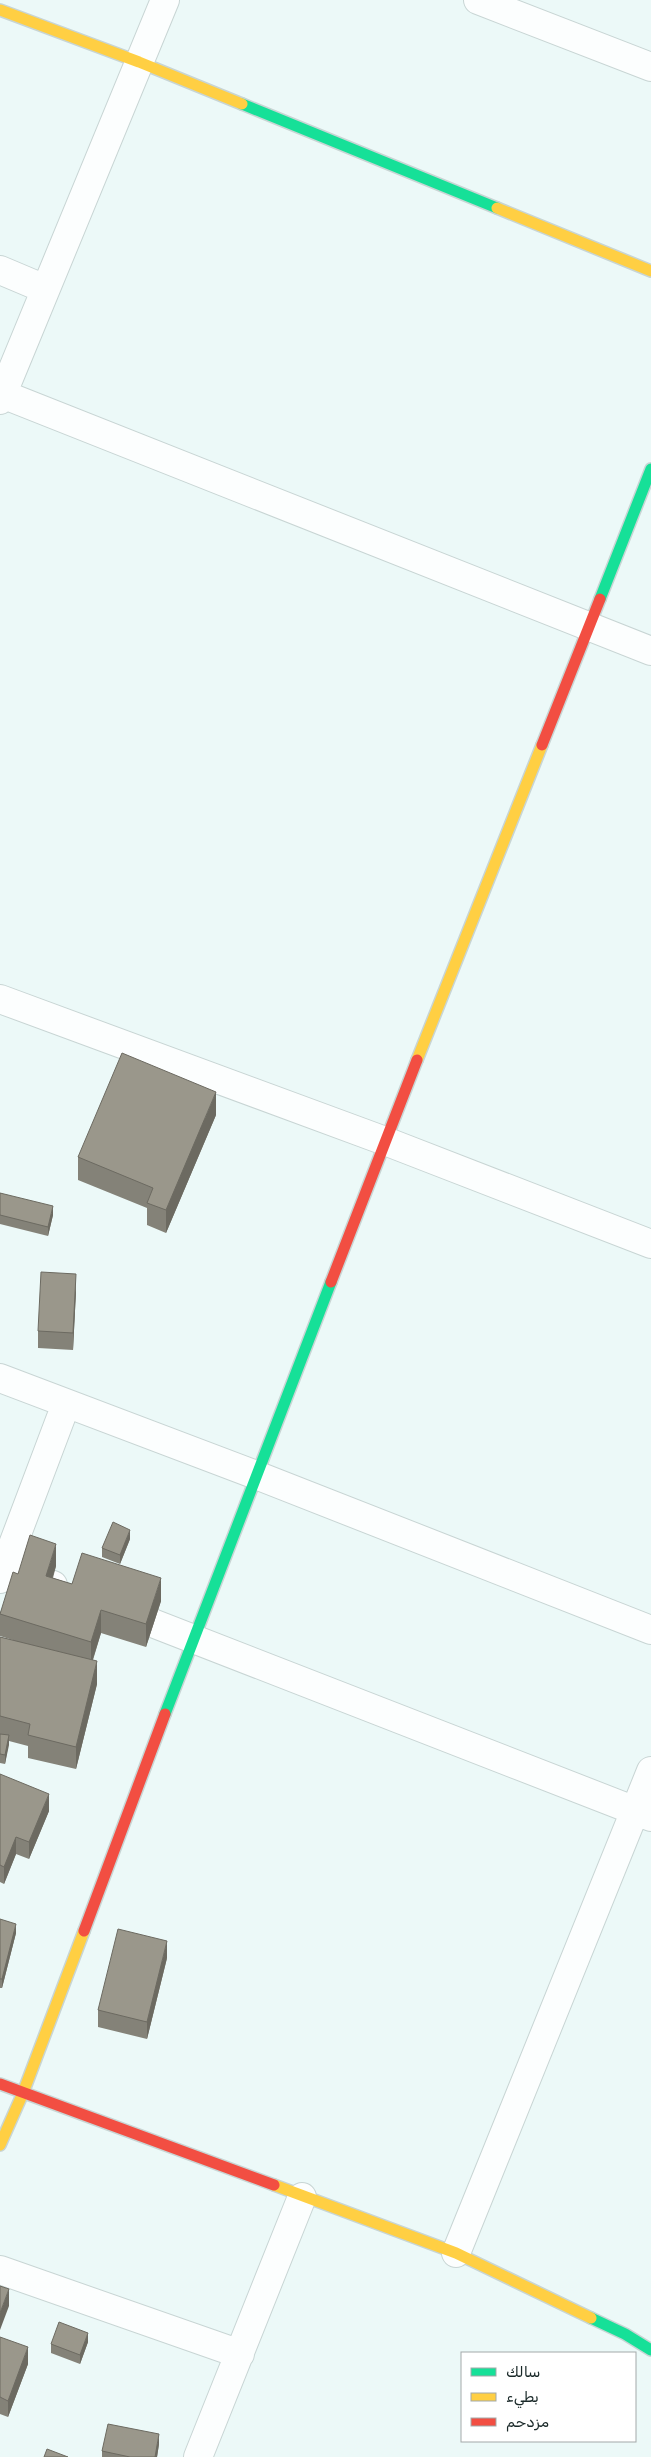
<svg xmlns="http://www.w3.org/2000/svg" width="651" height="2457" viewBox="0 0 651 2457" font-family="Rubik,Cairo,sans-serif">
<rect width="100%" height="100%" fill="#ecf9f8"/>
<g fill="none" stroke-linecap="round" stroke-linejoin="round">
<defs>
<path id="street" d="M 478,0 L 651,67
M 0,270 L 45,289
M 2,394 L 651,651
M 0,400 L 165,0
M 0,999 L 385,1141 L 651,1244
M 0,1378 L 256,1475 L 651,1630
M 5,1567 L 53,1585
M 0,1579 L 66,1404
M 119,1610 L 651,1817
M 456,2253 L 651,1771
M 0,2270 L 240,2354
M 198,2457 L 302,2197"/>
<path id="fast" d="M 242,104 L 497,208
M 600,599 L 651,469
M 165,1714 L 331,1282
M 591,2318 L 625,2334 L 651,2350"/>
<path id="slow" d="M 0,10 L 139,62 L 242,104
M 497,208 L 651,271
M 417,1060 L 542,745
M 0,2145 L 23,2093 L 84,1931
M 274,2185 L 456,2253 L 591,2318"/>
<path id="jam" d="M 542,745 L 600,599
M 331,1282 L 417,1060
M 84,1931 L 165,1714
M 0,2084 L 274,2185"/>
</defs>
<use href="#street" stroke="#c8d5d4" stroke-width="30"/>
<use href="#fast" stroke="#c8d5d4" stroke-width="14"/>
<use href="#slow" stroke="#c8d5d4" stroke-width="14"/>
<use href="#jam" stroke="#c8d5d4" stroke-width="14"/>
<use href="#street" stroke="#fcfefe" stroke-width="28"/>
<use href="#fast" stroke="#16e098" stroke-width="11"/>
<use href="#slow" stroke="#ffcf43" stroke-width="11"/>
<use href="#jam" stroke="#f24e42" stroke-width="11"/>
</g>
<path fill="#848278" d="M 216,1115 L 166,1233 L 147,1225 L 147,1208 L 78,1180 L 78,1157 Z
M 0,1193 L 53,1215 L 48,1236 L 0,1224 Z
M 76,1291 L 73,1350 L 38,1348 L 38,1331 Z
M 130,1539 L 120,1564 L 102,1557 L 102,1548 Z
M 56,1566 L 53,1578 L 72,1584 L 161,1601 L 146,1647 L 101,1633 L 93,1660 L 97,1684 L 76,1769 L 28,1758 L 28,1746 L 9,1741 L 5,1764 L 0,1763 L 0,1637 L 16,1641 L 0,1636 L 0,1613 L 18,1574 Z
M 0,1774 L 49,1811 L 29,1859 L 16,1854 L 4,1884 L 0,1882 Z
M 0,1919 L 16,1933 L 2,1988 L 0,1988 Z
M 167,1958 L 147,2039 L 98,2027 L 98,2010 Z
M 0,2337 L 28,2364 L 8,2417 L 0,2414 Z
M 88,2342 L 80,2364 L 51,2353 L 51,2344 Z
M 159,2444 L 157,2457 L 102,2457 L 102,2451 Z"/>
<path fill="#6c6a61" d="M 216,1092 L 216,1115 L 166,1233 L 166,1210 Z
M 53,1206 L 53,1215 L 48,1236 L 48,1227 Z
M 76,1274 L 76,1291 L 73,1350 L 73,1333 Z
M 130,1530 L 130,1539 L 120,1564 L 120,1555 Z
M 56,1544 L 56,1566 L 46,1598 L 46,1576 Z
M 161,1578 L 161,1601 L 146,1647 L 146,1624 Z
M 101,1610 L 101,1633 L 91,1665 L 91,1642 Z
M 97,1661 L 97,1684 L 76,1769 L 76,1747 Z
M 9,1735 L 9,1745 L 5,1764 L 5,1755 Z
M 49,1794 L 49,1811 L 29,1859 L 29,1842 Z
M 16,1837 L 16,1854 L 4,1884 L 4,1867 Z
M 16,1924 L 16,1933 L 2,1988 L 2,1979 Z
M 167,1941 L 167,1958 L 147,2039 L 147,2022 Z
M 9,2289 L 9,2306 L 0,2330 L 0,2313 Z
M 88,2333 L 88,2342 L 80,2364 L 80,2355 Z
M 28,2347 L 28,2364 L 8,2417 L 8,2401 Z
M 159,2434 L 159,2444 L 157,2457 L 155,2457 Z"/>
<path fill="#9a978b" stroke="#6c6a61" d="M 122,1053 L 216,1092 L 166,1210 L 147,1203 L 153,1188 L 78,1157 Z
M 0,1193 L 53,1206 L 48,1227 L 0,1215 Z
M 41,1272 L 76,1274 L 73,1333 L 38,1331 Z
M 113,1522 L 130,1530 L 120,1555 L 102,1548 Z
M 30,1535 L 56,1544 L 46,1576 L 72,1584 L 82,1553 L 161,1578 L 146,1624 L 101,1610 L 91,1642 L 0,1614 L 13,1572 L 18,1574 Z
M 0,1637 L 97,1661 L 76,1747 L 28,1735 L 30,1724 L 0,1716 Z
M 0,1734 L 9,1735 L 5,1755 L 0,1754 Z
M 0,1774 L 49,1794 L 29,1842 L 16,1837 L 4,1867 L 0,1865 Z
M 0,1919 L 16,1924 L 2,1979 L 0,1979 Z
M 118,1929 L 167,1941 L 147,2022 L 98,2010 Z
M 0,2286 L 9,2289 L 0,2313 Z
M 59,2322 L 88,2333 L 80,2355 L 51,2344 Z
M 0,2337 L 28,2347 L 8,2401 L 0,2397 Z
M 108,2424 L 159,2434 L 155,2457 L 130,2457 L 102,2451 Z
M 47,2449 L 68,2457 L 44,2457 Z"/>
<rect x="461" y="2352" width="175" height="90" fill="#ffffff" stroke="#a3a9a9"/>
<rect x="471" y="2368" width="25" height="8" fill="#16e098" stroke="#a3a9a9"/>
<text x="506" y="2377" font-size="15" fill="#1a2929">سالك</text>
<rect x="471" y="2393" width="25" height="8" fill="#ffcf43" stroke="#a3a9a9"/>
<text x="506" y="2402" font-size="15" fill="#1a2929">بطيء</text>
<rect x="471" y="2418" width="25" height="8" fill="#f24e42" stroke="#a3a9a9"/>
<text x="506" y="2427" font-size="15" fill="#1a2929">مزدحم</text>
</svg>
